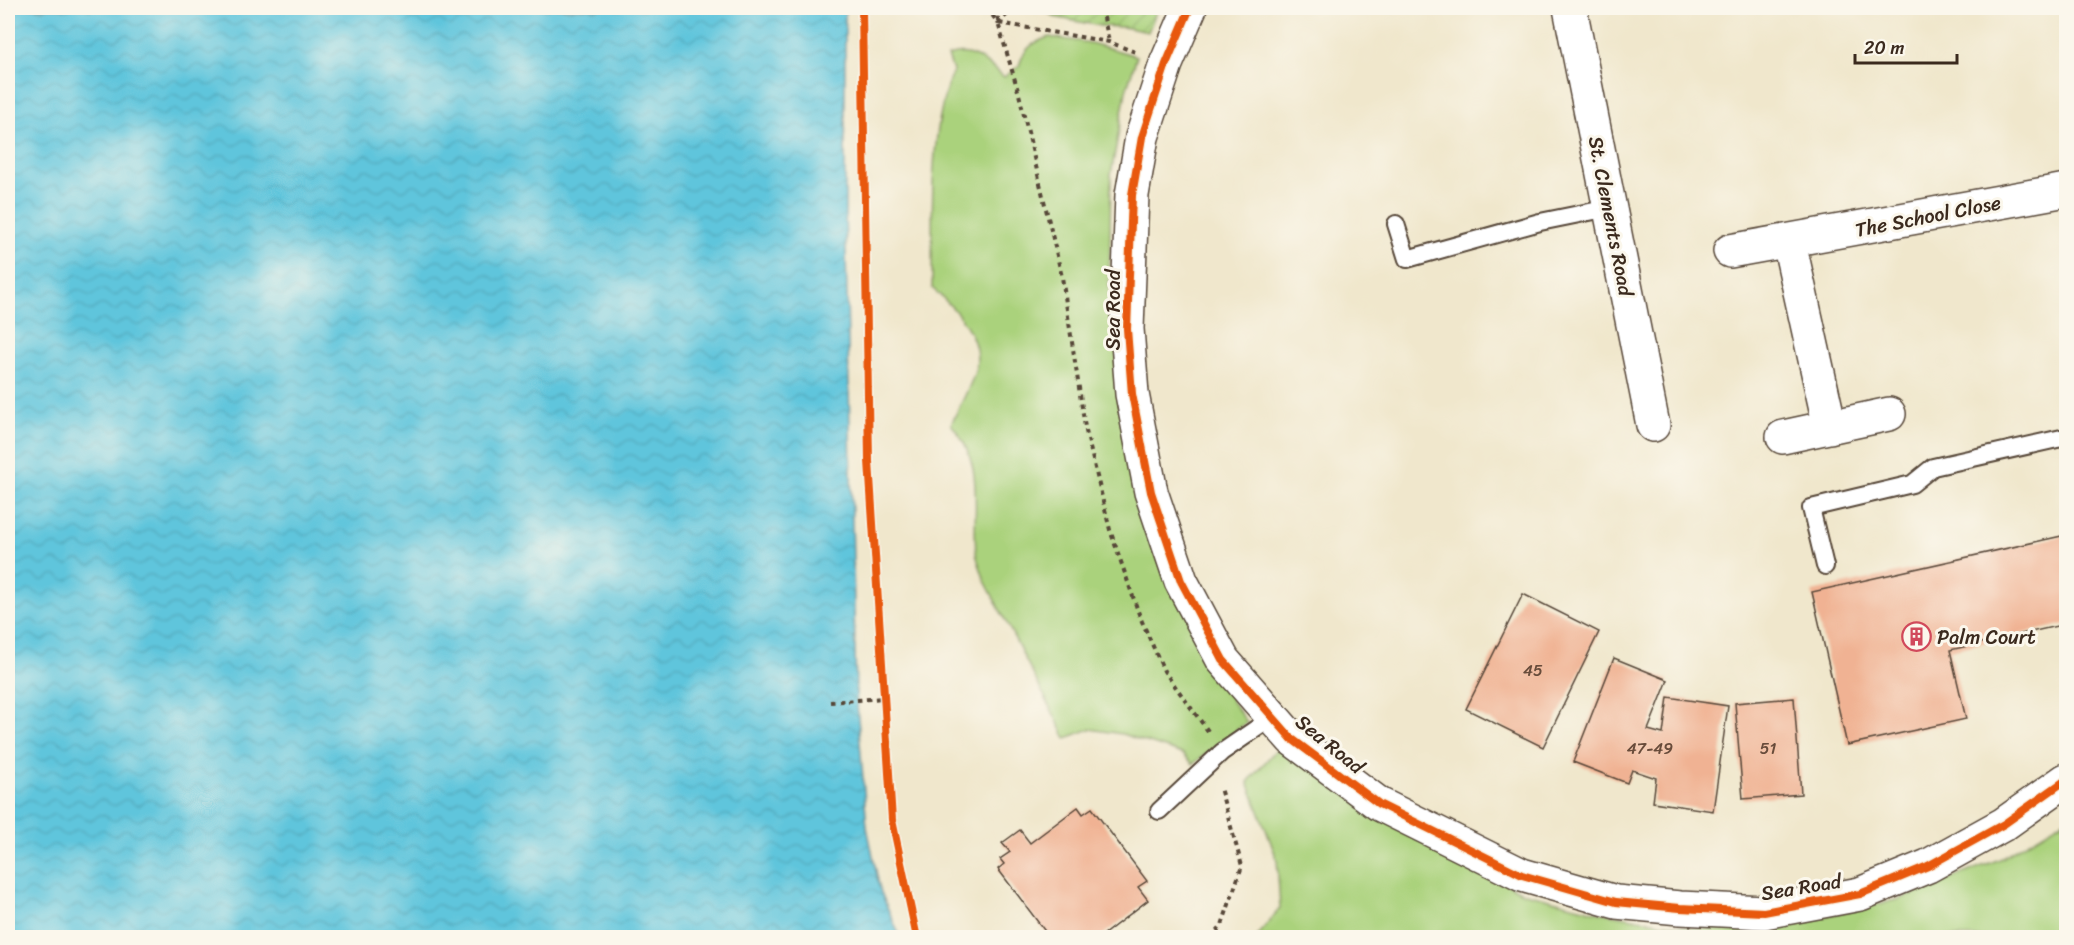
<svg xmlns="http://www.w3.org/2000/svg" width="2074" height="945" viewBox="0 0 2074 945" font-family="Sriracha,sans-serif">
<defs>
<pattern id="garden-furrows" width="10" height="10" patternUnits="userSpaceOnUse" patternTransform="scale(1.5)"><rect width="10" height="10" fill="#aad27c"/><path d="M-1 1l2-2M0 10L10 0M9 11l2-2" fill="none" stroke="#93b46b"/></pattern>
<pattern id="water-waves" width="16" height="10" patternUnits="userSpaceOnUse" patternTransform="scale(1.5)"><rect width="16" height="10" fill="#5fc5dc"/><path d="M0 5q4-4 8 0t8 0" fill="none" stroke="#53a9bc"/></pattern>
</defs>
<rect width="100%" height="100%" fill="#fbf7ec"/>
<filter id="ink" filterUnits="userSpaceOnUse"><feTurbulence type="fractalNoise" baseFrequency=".0167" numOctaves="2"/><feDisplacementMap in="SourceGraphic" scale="12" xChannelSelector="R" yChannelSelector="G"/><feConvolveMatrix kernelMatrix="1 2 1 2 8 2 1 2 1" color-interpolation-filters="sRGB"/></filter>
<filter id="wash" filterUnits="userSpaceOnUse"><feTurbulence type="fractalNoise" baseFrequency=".008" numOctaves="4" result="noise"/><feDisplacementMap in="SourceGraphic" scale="24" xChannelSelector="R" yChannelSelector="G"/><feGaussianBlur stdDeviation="1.35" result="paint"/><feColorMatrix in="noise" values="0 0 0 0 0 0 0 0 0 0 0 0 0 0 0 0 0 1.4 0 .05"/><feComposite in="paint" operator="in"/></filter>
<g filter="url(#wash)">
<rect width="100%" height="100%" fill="#f0e7cc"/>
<path fill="#aad27c" stroke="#727e4d" stroke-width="1.5" d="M 1049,37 L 1091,43 L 1137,56 L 1126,91 L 1111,174 L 1109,293 L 1126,430 L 1238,692 L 1231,700 L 1247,722 L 1193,764 L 1183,754 L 1122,734 L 1090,729 L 1066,738 L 984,579 C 982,570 977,561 976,552 C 972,506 986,463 951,424 C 959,407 969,390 975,372 C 985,339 955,308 932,288 C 933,227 929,162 943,102 C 946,91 948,81 953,71 L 948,56 C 970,47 988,63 1004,77 L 1019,66 C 1024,48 1032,43 1049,37 Z
M 1280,749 L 1421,838 L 1522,892 L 1603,913 L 1693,928 L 1781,926 L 1900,899 L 2000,859 L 2066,819 L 2066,937 L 1257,937 L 1280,908 L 1277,859 L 1248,782 L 1275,751 Z"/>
<path fill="url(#garden-furrows)" stroke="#727e4d" stroke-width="1.5" d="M 1042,8 L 1158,8 L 1148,32 L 1123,27 L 1100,26 L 1054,17 Z"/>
<path fill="url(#water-waves)" stroke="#4d787d" stroke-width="1.5" d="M 8,8 L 845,8 L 845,208 L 856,693 L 867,827 L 880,890 L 900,937 L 8,937 Z"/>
<g id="blocks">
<path fill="#f0b293" d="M 2066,535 L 2066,624 L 1950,650 L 1966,719 L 1847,745 L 1812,592 Z
M 1523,594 L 1599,632 L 1543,747 L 1466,709 Z
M 1614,658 L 1668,680 L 1648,730 L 1663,734 L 1668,697 L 1728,706 L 1713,811 L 1653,802 L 1656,778 L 1632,770 L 1627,783 L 1573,762 Z
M 1794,698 L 1801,794 L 1743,799 L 1735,703 Z
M 1078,807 L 1083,814 L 1092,808 L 1147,881 L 1138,887 L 1148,900 L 1099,938 L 1050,938 L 998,869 L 1004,864 L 1000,859 L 1010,852 L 1002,843 L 1020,830 L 1030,843 Z"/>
</g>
</g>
<g filter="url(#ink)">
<use href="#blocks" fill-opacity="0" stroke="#564638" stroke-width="1.5"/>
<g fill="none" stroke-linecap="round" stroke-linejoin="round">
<defs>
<path id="lane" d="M 1396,224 L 1407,259 L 1540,222 L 1609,208
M 1825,566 L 1811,508 L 1912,484 L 1933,467 L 2066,437
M 1159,811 L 1222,752 L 1273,717"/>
<path id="street" d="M 1570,8 L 1653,425
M 1789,242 L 1830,427
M 1730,251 L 2066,190
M 1783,437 L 1889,414"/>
<path id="secondary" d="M 1190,8 L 1166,64 L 1142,137 L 1132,195 L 1127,329 L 1132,394 L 1151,492 L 1181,581 L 1223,660 L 1292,739 L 1379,804 L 1522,875 L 1616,902 L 1680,908 L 1764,912 L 1860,894 L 1928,866 L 2004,824 L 2066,780"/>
</defs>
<use href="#lane" stroke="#564638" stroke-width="20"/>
<use href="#street" stroke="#564638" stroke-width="36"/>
<use href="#secondary" stroke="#564638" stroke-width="36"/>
<path stroke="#564638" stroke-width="4" stroke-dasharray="4.5 4.5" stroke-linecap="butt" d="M 987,8 L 998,23 L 1014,8
M 994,8 L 997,17
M 998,8 L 998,23 L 1019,94 L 1062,277 L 1085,427 L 1110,530 L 1140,617 L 1164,671 L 1208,731
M 1102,8 L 1109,42
M 999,23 L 1109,42 L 1135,52
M 830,702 L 884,698
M 1211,938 L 1222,925 L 1242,866 L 1220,788"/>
<use href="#lane" stroke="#fff" stroke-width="16"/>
<use href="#street" stroke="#fff" stroke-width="33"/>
<use href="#secondary" stroke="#fff" stroke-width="33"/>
<defs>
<path id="cycleway" d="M 862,8 L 869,461 L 892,820 L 917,938
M 1190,8 L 1166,64 L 1142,137 L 1132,195 L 1127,329 L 1132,394 L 1151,492 L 1181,581 L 1223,660 L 1292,739 L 1379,804 L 1522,875 L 1616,902 L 1680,908 L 1764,912 L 1860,894 L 1928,866 L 2004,824 L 2066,780"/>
</defs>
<use href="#cycleway" stroke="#fbf7ec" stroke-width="11"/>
<use href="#cycleway" stroke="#e8590c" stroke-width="8"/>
</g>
</g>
<defs>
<symbol id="building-ring" viewBox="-11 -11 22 22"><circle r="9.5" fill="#fbf7ec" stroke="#d1495b" stroke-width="1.5"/><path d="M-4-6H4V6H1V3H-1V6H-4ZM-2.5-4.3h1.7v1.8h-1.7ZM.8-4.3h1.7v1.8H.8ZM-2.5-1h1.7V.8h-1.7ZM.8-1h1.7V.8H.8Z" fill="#d1495b"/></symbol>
</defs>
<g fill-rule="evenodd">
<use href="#building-ring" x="1900" y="620" width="33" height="33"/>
</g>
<g text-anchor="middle" stroke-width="6" stroke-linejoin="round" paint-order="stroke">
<g font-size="16" fill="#684c3b">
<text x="1533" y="676">45</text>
<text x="1650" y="754">47-49</text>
<text x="1768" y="754">51</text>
</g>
<g font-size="20" fill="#3b2a1e" stroke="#fbf7ec">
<text transform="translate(1611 216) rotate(79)" y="7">St. Clements Road</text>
<text transform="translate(1928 216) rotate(-11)" y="7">The School Close</text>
<text transform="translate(1113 310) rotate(-90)" y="7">Sea Road</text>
<text transform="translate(1330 744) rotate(39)" y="7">Sea Road</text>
<text transform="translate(1801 887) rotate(-9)" y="7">Sea Road</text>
</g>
<g font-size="20" fill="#3b2a1e" stroke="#fbf7ec" text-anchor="start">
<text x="1937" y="644">Palm Court</text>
</g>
</g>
<rect width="2074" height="945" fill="none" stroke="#fbf7ec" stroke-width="30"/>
<path d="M1855 54v9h102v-9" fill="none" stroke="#3b2a1e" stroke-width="3"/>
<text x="1864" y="54" font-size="18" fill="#3b2a1e" stroke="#fbf7ec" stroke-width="4.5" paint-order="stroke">20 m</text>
</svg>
